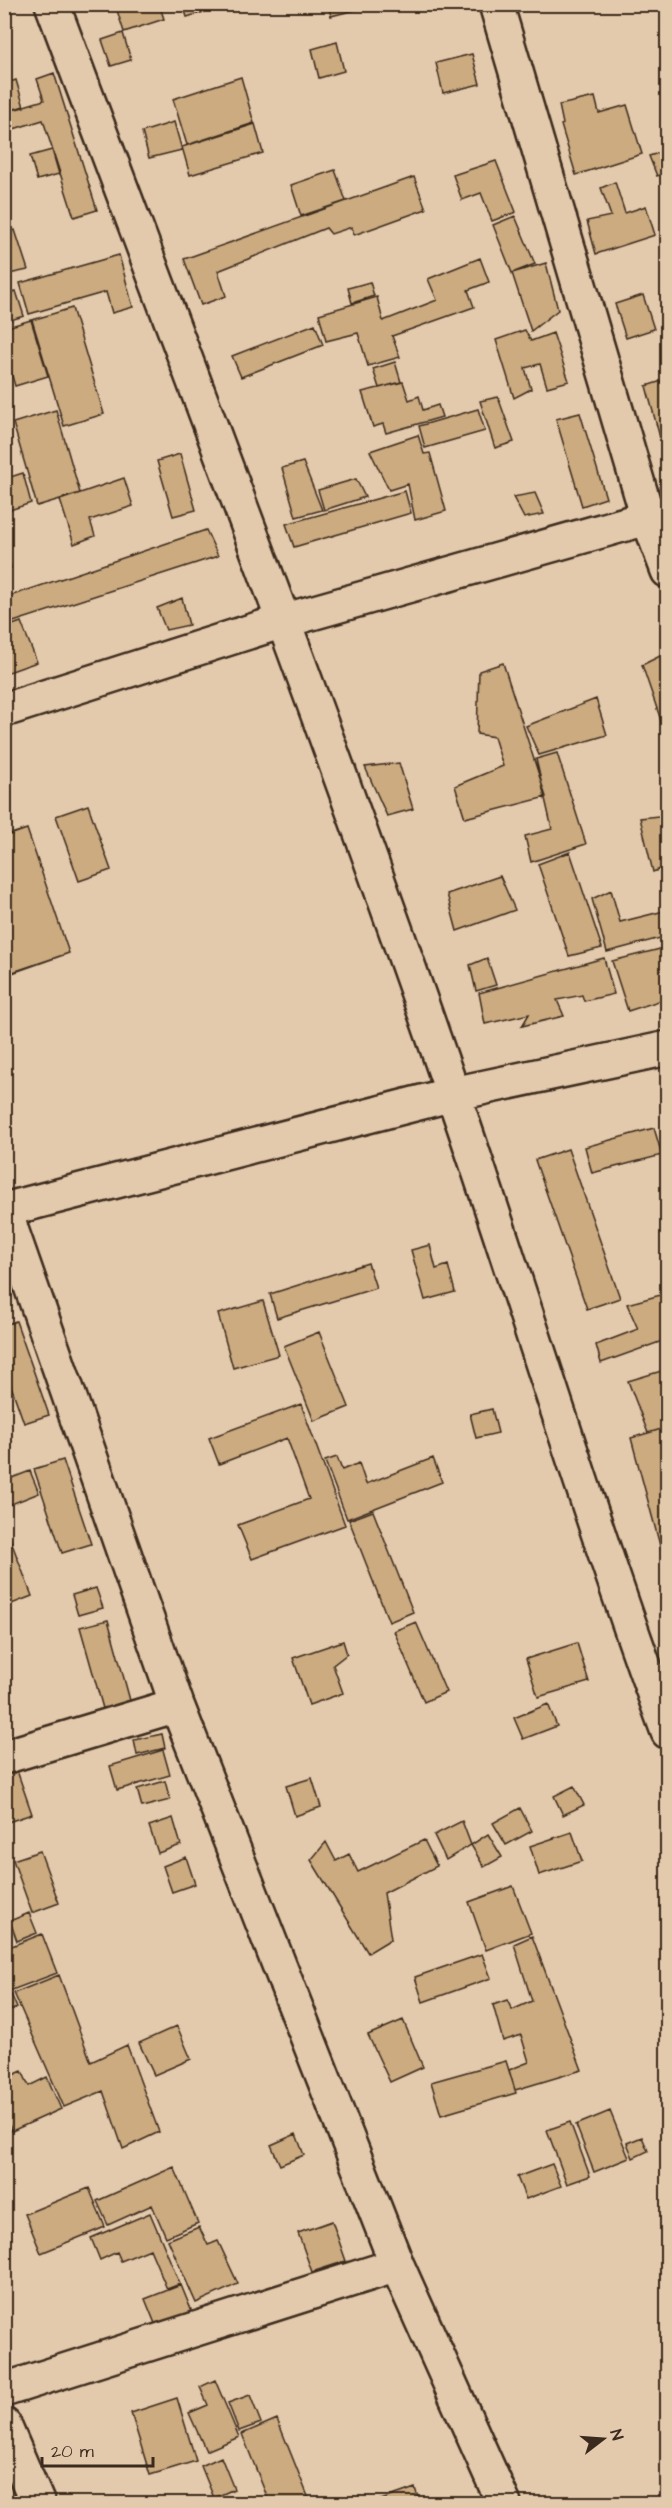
<svg xmlns="http://www.w3.org/2000/svg" width="672" height="2508" viewBox="0 0 672 2508" font-family="'Architects Daughter',sans-serif">
<rect width="100%" height="100%" fill="#e4caac"/>
<filter id="ink" filterUnits="userSpaceOnUse"><feTurbulence type="fractalNoise" baseFrequency=".0167" numOctaves="2"/><feDisplacementMap in="SourceGraphic" scale="12" xChannelSelector="R" yChannelSelector="G"/><feConvolveMatrix kernelMatrix="1 2 1 2 8 2 1 2 1" color-interpolation-filters="sRGB"/></filter>
<g filter="url(#ink)">
<path fill="#cbab7f" stroke="#3b2a1e" stroke-width="1.5" d="M 115,4 L 159,4 L 164,19 L 124,32 Z
M 183,4 L 209,4 L 210,10 L 187,17 Z
M 328,4 L 379,4 L 331,16 Z
M 123,33 L 131,60 L 111,66 L 102,40 Z
M 337,42 L 344,71 L 319,78 L 312,49 Z
M 472,54 L 480,84 L 443,93 L 436,63 Z
M 54,73 L 97,210 L 74,217 L 43,120 L 7,131 L 4,122 L 4,112 L 44,100 L 37,79 Z
M 241,77 L 254,123 L 187,145 L 173,99 Z
M 16,80 L 24,107 L 4,112 L 4,84 Z
M 595,97 L 599,113 L 627,105 L 642,154 L 576,175 L 561,125 L 563,124 L 559,105 Z
M 174,122 L 182,150 L 149,158 L 142,132 Z
M 255,124 L 263,153 L 190,175 L 182,147 Z
M 52,150 L 59,174 L 37,180 L 30,156 Z
M 668,150 L 668,172 L 657,176 L 649,156 Z
M 496,161 L 516,212 L 492,221 L 481,193 L 462,200 L 453,175 Z
M 4,169 L 10,188 L 4,190 Z
M 335,170 L 346,201 L 301,216 L 291,185 Z
M 414,177 L 426,209 L 354,235 L 352,227 L 331,234 L 326,228 L 218,271 L 226,296 L 201,305 L 184,259 Z
M 615,182 L 625,213 L 646,206 L 655,235 L 596,254 L 587,221 L 611,216 L 601,188 Z
M 515,216 L 535,264 L 512,273 L 493,225 Z
M 15,230 L 28,270 L 4,275 L 4,234 Z
M 119,255 L 133,307 L 112,313 L 106,292 L 29,314 L 20,283 Z
M 480,258 L 489,282 L 468,290 L 474,307 L 392,336 L 400,357 L 368,366 L 358,333 L 326,341 L 319,314 L 377,297 L 383,321 L 437,300 L 428,279 Z
M 546,263 L 558,310 L 531,331 L 512,273 Z
M 370,282 L 374,296 L 352,303 L 348,288 Z
M 16,291 L 24,316 L 4,322 L 4,294 Z
M 643,295 L 654,329 L 626,338 L 615,304 Z
M 72,308 L 104,414 L 64,426 L 32,320 Z
M 31,320 L 48,376 L 15,386 L 4,349 L 4,328 Z
M 315,324 L 323,345 L 241,377 L 232,356 Z
M 525,330 L 531,341 L 553,333 L 569,381 L 547,387 L 540,364 L 525,368 L 531,389 L 514,398 L 496,340 Z
M 395,362 L 401,382 L 379,388 L 373,369 Z
M 668,379 L 668,455 L 665,456 L 646,386 Z
M 403,382 L 409,400 L 419,396 L 423,410 L 438,405 L 442,417 L 386,433 L 383,424 L 373,427 L 362,392 Z
M 498,397 L 514,442 L 495,448 L 480,401 Z
M 478,409 L 485,431 L 425,448 L 419,426 Z
M 56,410 L 80,493 L 37,506 L 13,423 Z
M 580,413 L 606,498 L 582,506 L 556,419 Z
M 418,435 L 424,454 L 430,453 L 446,511 L 415,520 L 408,484 L 389,490 L 370,451 Z
M 180,454 L 196,510 L 173,516 L 157,461 Z
M 303,462 L 322,510 L 296,517 L 282,468 Z
M 23,473 L 31,503 L 4,512 L 4,479 Z
M 124,478 L 133,506 L 90,520 L 95,536 L 74,544 L 60,500 Z
M 356,479 L 365,497 L 324,510 L 318,490 Z
M 405,491 L 411,513 L 294,547 L 286,524 Z
M 535,493 L 544,514 L 524,518 L 513,497 Z
M 206,530 L 218,556 L 4,625 L 4,598 Z
M 4,547 L 11,568 L 4,570 Z
M 182,598 L 189,625 L 166,630 L 157,608 Z
M 21,622 L 37,662 L 6,673 L 4,628 Z
M 664,654 L 668,663 L 668,730 L 665,732 L 642,665 Z
M 503,663 L 546,797 L 465,818 L 455,786 L 503,766 L 494,737 L 477,734 L 479,671 Z
M 596,699 L 607,735 L 539,755 L 526,726 Z
M 557,753 L 586,844 L 531,862 L 525,836 L 552,829 L 536,759 Z
M 399,763 L 413,809 L 387,816 L 365,767 Z
M 88,805 L 111,870 L 79,881 L 56,816 Z
M 668,815 L 668,866 L 653,872 L 640,818 Z
M 27,829 L 69,953 L 4,975 L 4,836 Z
M 27,829 L 69,953 L 4,976 L 4,837 Z
M 570,852 L 602,948 L 569,956 L 538,864 Z
M 500,876 L 515,910 L 457,931 L 447,894 Z
M 611,890 L 620,922 L 668,910 L 668,936 L 607,952 L 592,899 Z
M 668,947 L 668,998 L 628,1011 L 612,961 Z
M 487,958 L 496,985 L 476,991 L 470,965 Z
M 604,958 L 614,994 L 584,1001 L 582,995 L 557,1000 L 564,1016 L 522,1026 L 529,1014 L 485,1024 L 479,993 Z
M 654,1128 L 662,1155 L 592,1173 L 585,1147 Z
M 568,1149 L 620,1298 L 587,1309 L 535,1160 Z
M 430,1245 L 436,1269 L 448,1265 L 455,1292 L 425,1300 L 411,1250 Z
M 368,1263 L 376,1288 L 277,1318 L 270,1294 Z
M 668,1293 L 668,1339 L 601,1363 L 596,1345 L 638,1329 L 627,1304 Z
M 263,1301 L 279,1355 L 233,1368 L 218,1314 Z
M 16,1321 L 49,1415 L 24,1423 L 4,1366 L 4,1325 Z
M 319,1332 L 349,1407 L 314,1421 L 284,1346 Z
M 668,1369 L 668,1427 L 648,1433 L 628,1381 Z
M 301,1404 L 345,1525 L 252,1559 L 238,1525 L 309,1499 L 287,1438 L 219,1464 L 209,1438 Z
M 492,1409 L 498,1433 L 476,1438 L 470,1414 Z
M 668,1427 L 668,1551 L 662,1553 L 631,1438 Z
M 337,1457 L 342,1470 L 359,1463 L 366,1484 L 433,1458 L 442,1482 L 347,1519 L 325,1461 Z
M 63,1460 L 91,1544 L 62,1553 L 34,1469 Z
M 30,1471 L 39,1493 L 4,1507 L 4,1481 Z
M 373,1511 L 413,1612 L 389,1622 L 349,1520 Z
M 4,1523 L 32,1596 L 4,1607 Z
M 96,1588 L 103,1608 L 78,1615 L 72,1595 Z
M 108,1620 L 131,1704 L 104,1712 L 80,1627 Z
M 416,1622 L 446,1692 L 424,1702 L 394,1631 Z
M 343,1641 L 347,1654 L 333,1665 L 343,1693 L 309,1705 L 293,1658 Z
M 577,1643 L 589,1682 L 538,1697 L 526,1659 Z
M 548,1704 L 557,1726 L 523,1739 L 514,1718 Z
M 162,1734 L 165,1748 L 137,1755 L 134,1740 Z
M 163,1750 L 170,1775 L 117,1790 L 110,1766 Z
M 13,1759 L 32,1814 L 8,1822 L 4,1811 L 4,1762 Z
M 312,1778 L 321,1807 L 295,1816 L 286,1786 Z
M 165,1781 L 170,1800 L 142,1807 L 137,1789 Z
M 574,1786 L 584,1805 L 563,1815 L 554,1796 Z
M 520,1808 L 532,1831 L 506,1845 L 493,1823 Z
M 173,1818 L 181,1845 L 158,1853 L 149,1826 Z
M 462,1821 L 471,1845 L 446,1860 L 434,1835 Z
M 572,1832 L 582,1861 L 539,1875 L 530,1846 Z
M 488,1834 L 502,1857 L 484,1867 L 471,1845 Z
M 424,1840 L 437,1866 L 384,1893 L 391,1939 L 368,1953 L 311,1860 L 326,1842 L 336,1861 L 349,1854 L 358,1872 Z
M 40,1851 L 59,1903 L 32,1913 L 13,1860 Z
M 186,1857 L 195,1884 L 172,1892 L 163,1866 Z
M 513,1886 L 531,1933 L 486,1950 L 469,1902 Z
M 29,1913 L 37,1933 L 17,1941 L 10,1921 Z
M 42,1934 L 57,1973 L 4,1993 L 4,1949 Z
M 532,1936 L 582,2070 L 515,2090 L 509,2070 L 529,2062 L 521,2035 L 503,2041 L 493,2005 L 507,2000 L 512,2010 L 532,2001 L 514,1944 Z
M 482,1954 L 491,1978 L 423,2002 L 415,1977 Z
M 59,1975 L 91,2062 L 127,2045 L 159,2132 L 123,2149 L 103,2091 L 64,2107 L 14,1993 Z
M 10,1992 L 17,2008 L 4,2013 L 4,1995 Z
M 403,2020 L 423,2067 L 390,2082 L 368,2035 Z
M 177,2026 L 191,2059 L 154,2075 L 139,2043 Z
M 506,2061 L 516,2093 L 441,2115 L 431,2082 Z
M 22,2071 L 29,2086 L 47,2077 L 61,2109 L 12,2131 L 4,2115 L 4,2079 Z
M 610,2111 L 629,2158 L 594,2172 L 576,2125 Z
M 570,2122 L 590,2176 L 567,2184 L 547,2130 Z
M 296,2134 L 304,2155 L 280,2165 L 271,2145 Z
M 642,2137 L 648,2151 L 633,2158 L 627,2143 Z
M 552,2164 L 561,2186 L 526,2199 L 517,2177 Z
M 174,2167 L 198,2223 L 166,2237 L 152,2205 L 108,2225 L 97,2201 Z
M 89,2188 L 105,2227 L 41,2253 L 25,2214 Z
M 150,2213 L 180,2284 L 167,2289 L 150,2249 L 121,2261 L 117,2252 L 100,2260 L 91,2238 Z
M 332,2221 L 346,2261 L 312,2272 L 298,2233 Z
M 199,2227 L 208,2245 L 218,2241 L 238,2284 L 196,2303 L 168,2240 Z
M 181,2285 L 192,2312 L 156,2326 L 145,2299 Z
M 215,2380 L 239,2437 L 206,2451 L 189,2413 L 208,2405 L 200,2387 Z
M 250,2395 L 261,2423 L 239,2431 L 228,2403 Z
M 177,2398 L 196,2461 L 150,2475 L 131,2413 Z
M 277,2419 L 311,2504 L 270,2504 L 242,2434 Z
M 221,2457 L 234,2489 L 214,2498 L 201,2466 Z
M 415,2488 L 420,2504 L 370,2504 Z"/>
<g fill="none" stroke-linecap="round" stroke-linejoin="round">
<defs>
<path id="minor" d="M 52,4 C 188,367 327,728 453,1094 C 526,1306 590,1521 668,1732
M 496,4 L 648,518 L 668,571
M 4,710 L 283,621 L 668,512
M 4,1209 L 177,1705 L 397,2265 L 504,2504
M 4,1210 L 453,1094 L 668,1048
M 4,1757 L 177,1705
M 4,2390 L 397,2265
M 4,2425 L 38,2504"/>
</defs>
<use href="#minor" stroke="#3b2a1e" stroke-width="38"/>
<use href="#minor" stroke="#e4caac" stroke-width="33"/>
</g>
</g>
<rect width="672" height="2508" fill="none" stroke="#e4caac" stroke-width="24"/>
<rect x="12" y="12" width="648" height="2484" fill="none" stroke="#3b2a1e" stroke-width="2" filter="url(#ink)"/>
<g transform="translate(603 2439) rotate(73)" stroke="#e4caac" stroke-width="4.5" paint-order="stroke">
<path d="M0-4.5L10 22L0 15L-10 22Z" fill="#3b2a1e"/>
<text y="-9" font-size="16" font-weight="bold" text-anchor="middle" fill="#3b2a1e">N</text>
</g>
<path d="M42 2457v9h111v-9" fill="none" stroke="#3b2a1e" stroke-width="3"/>
<text x="51" y="2457" font-size="18" fill="#3b2a1e" stroke="#e4caac" stroke-width="4.5" paint-order="stroke">20 m</text>
</svg>
